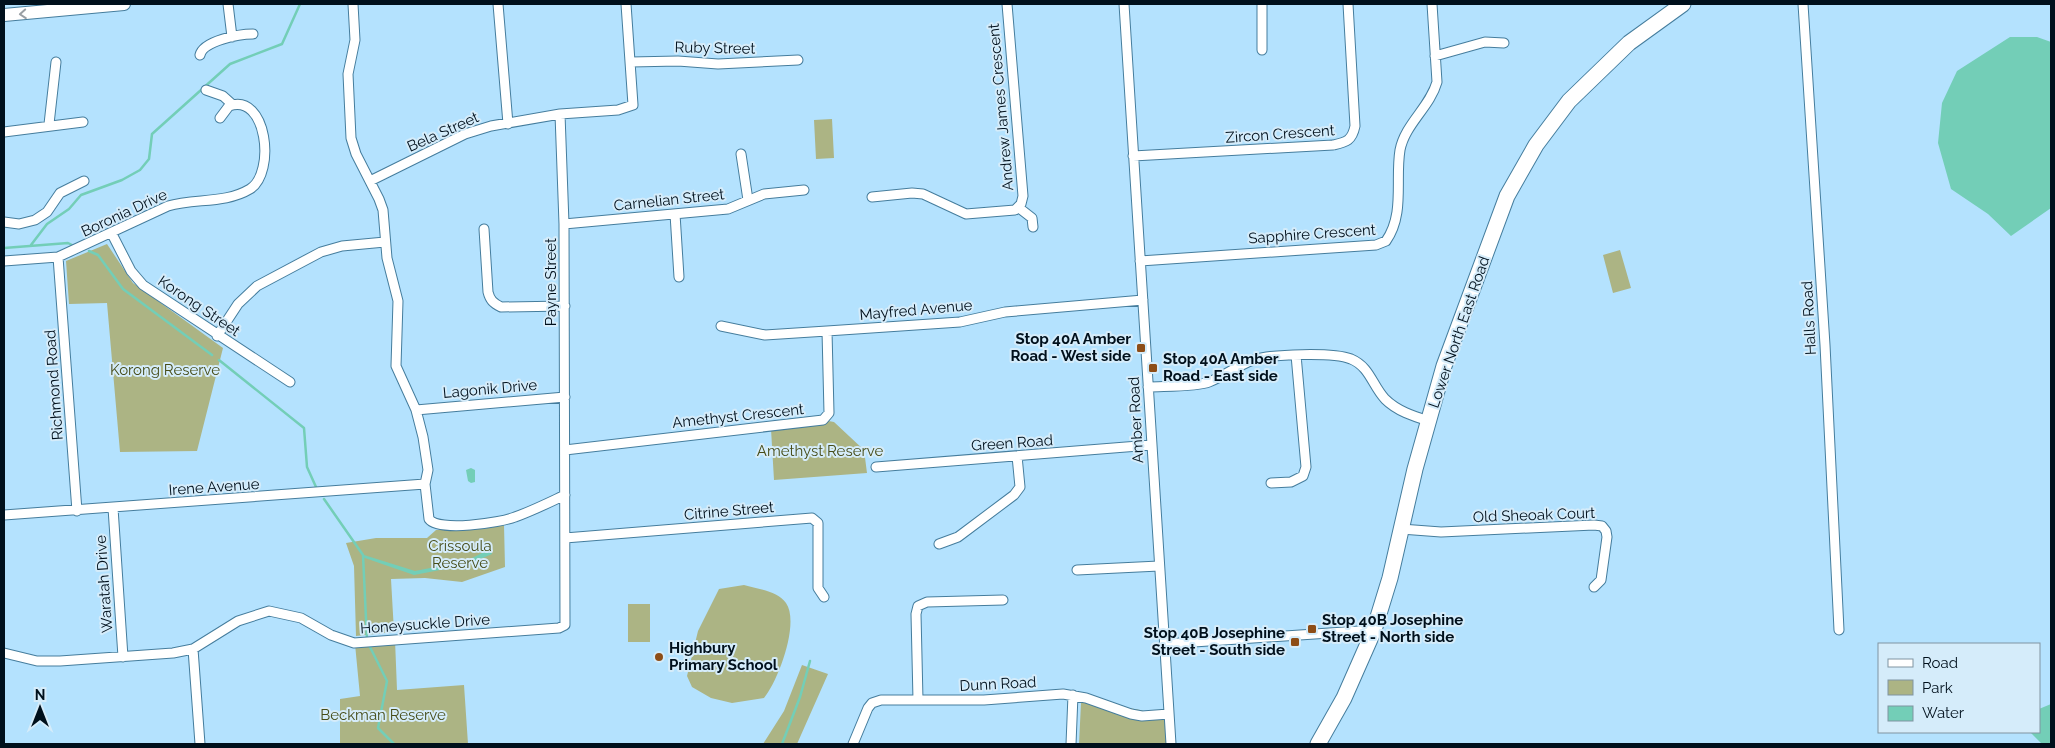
<svg xmlns="http://www.w3.org/2000/svg" width="2055" height="748" viewBox="0 0 2055 748" font-family="Raleway,sans-serif">
<rect width="100%" height="100%" fill="#b4e2fe"/>
<path fill="#acb484" d="M 832,119 L 834,158 L 816,159 L 814,120 Z
M 107,244 L 133,283 L 223,348 L 197,451 L 120,452 L 107,303 L 69,304 L 66,261 Z
M 1620,250 L 1631,288 L 1613,293 L 1603,255 Z
M 823,420 L 834,422 L 864,450 L 867,473 L 774,480 L 771,429 L 819,425 Z
M 504,525 L 505,567 L 462,582 L 425,578 L 391,579 L 394,632 L 356,636 L 354,566 L 346,543 L 376,538 L 427,538 L 436,530 L 482,529 Z
M 744,585 C 758,589 778,591 786,603 C 800,623 778,681 764,698 L 732,703 L 711,698 L 692,687 L 687,676 L 698,631 L 719,589 Z
M 628,604 L 650,604 L 650,642 L 628,642 Z
M 395,640 L 397,690 L 464,685 L 468,744 L 340,744 L 340,699 L 360,696 L 355,644 Z
M 802,665 L 828,674 L 797,744 L 763,744 L 784,711 Z
M 1086,698 C 1112,709 1147,705 1170,723 L 1167,744 L 1079,744 L 1081,703 Z"/>
<path fill="#73ceb7" d="M 2010,37 L 2037,37 L 2051,42 L 2051,208 L 2011,236 L 1988,214 L 1951,189 L 1938,143 L 1942,103 L 1957,71 Z
M 471,468 L 475,470 L 475,482 L 471,483 L 468,481 L 466,470 Z
M 490,549 L 492,554 L 466,565 L 414,575 L 362,557 L 364,555 L 415,571 L 466,561 Z
M 2051,704 L 2051,744 L 2042,744 L 2030,732 L 2039,732 L 2039,709 Z"/>
<g fill="none" stroke-linecap="round" stroke-linejoin="round">
<path stroke="#73ceb7" stroke-width="2.5" d="M 31,245 L 47,224 L 69,209 L 81,195 L 122,180 L 140,170 L 149,159 L 152,134 L 230,64 L 282,44 L 300,4
M 4,248 L 68,243 L 74,246
M 89,251 L 98,255 L 123,289 L 212,355
M 219,360 L 304,428 L 307,467 L 316,487
M 324,499 L 363,555 L 367,640
M 369,645 L 387,681 L 378,728 L 394,744
M 782,744 L 800,697 L 810,661"/>
<defs>
<path id="street" d="M 228,4 L 232,37
M 353,4 L 355,40 L 348,74 L 351,138 L 356,154 L 379,199 L 383,210 L 387,258 L 398,301 L 396,366 L 416,410 L 423,437 L 428,470 L 425,484 L 429,519 C 438,532 500,523 515,517 C 532,511 548,503 565,495
M 498,4 L 508,124
M 1124,4 L 1171,744
M 1803,4 L 1825,345 L 1839,630
M 1262,50 L 1262,4
M 200,55 C 203,41 239,34 253,34
M 1435,56 L 1485,42 L 1504,43
M 631,62 L 678,61 L 718,64 L 798,60
M 206,90 L 223,96 L 233,105
M 49,124 L 56,62
M 4,132 L 83,122
M 741,154 L 748,200
M 1133,156 L 1333,145 C 1346,142 1352,141 1355,126 L 1348,4
M 370,181 L 465,134 L 491,126 L 560,114
M 872,197 L 912,193 L 923,194 L 966,214 L 1015,210 L 1021,204 L 1023,196 L 1007,4
M 1018,207 L 1032,218 L 1033,227
M 675,214 L 679,277
M 4,222 L 19,224 L 35,220 L 47,212 L 60,193 L 84,181
M 564,224 L 728,209 L 764,194 L 804,190
M 484,229 L 488,292 C 490,300 493,303 501,307 L 565,306
M 112,234 L 131,271 L 143,285 L 290,382
M 58,257 L 77,511
M 4,261 L 58,257 L 168,206 C 195,198 225,204 250,189 C 276,173 267,92 229,106 L 220,118
M 1140,261 L 1376,245 L 1386,241 C 1405,214 1395,180 1400,150 C 1405,124 1430,107 1437,82 L 1432,4
M 721,326 L 765,335 L 827,331 L 960,322 L 1005,312 L 1143,300
M 217,336 L 238,304 L 257,286 L 321,252 L 342,246 L 385,242
M 1148,387 C 1163,386 1197,387 1209,382 C 1224,376 1237,366 1253,360 C 1272,354 1333,352 1351,359 C 1370,367 1372,385 1385,399 C 1397,411 1413,416 1429,421
M 416,410 L 565,397
M 565,450 L 823,420 L 829,413 L 827,331
M 876,467 L 1151,445
M 1271,483 L 1291,482 L 1303,476 L 1306,467 L 1296,355
M 113,508 L 123,657
M 4,515 L 425,484
M 1401,529 L 1441,532 L 1594,525 L 1602,526 L 1606,531 L 1607,537 L 1601,580 L 1594,587
M 565,538 L 812,518 L 818,523 L 818,588 L 824,597
M 939,544 L 958,537 L 1014,495 L 1020,487 L 1017,456
M 1077,570 L 1159,566
M 1164,644 L 1374,630
M 193,649 L 200,744
M 4,653 L 37,661 L 60,661 L 173,653 L 193,649 L 238,621 L 269,611 L 301,618 L 331,635 L 354,643 L 559,628 L 565,625 L 564,224 L 560,114 L 618,110 L 633,105 L 626,4
M 918,700 L 916,614 L 918,606 L 927,602 L 1003,600
M 853,744 L 868,708 L 872,703 L 881,700 L 984,700 L 1063,694 L 1086,698 L 1131,714 L 1142,716 L 1169,714
M 1071,744 L 1073,695"/>
<path id="secondary" d="M 4,15 L 124,4"/>
<path id="primary" d="M 1318,744 L 1344,698 L 1374,630 L 1390,578 L 1415,469 L 1444,366 L 1507,196 L 1536,145 L 1569,101 L 1629,43 L 1683,4"/>
</defs>
<use href="#street" stroke="#457d9d" stroke-width="11"/>
<use href="#secondary" stroke="#457d9d" stroke-width="14"/>
<use href="#primary" stroke="#457d9d" stroke-width="17"/>
<use href="#street" stroke="#fff" stroke-width="9"/>
<use href="#secondary" stroke="#fff" stroke-width="12"/>
<use href="#primary" stroke="#fff" stroke-width="15"/>
</g>
<defs><path id="oneway-chevron" d="M-2-3.5L2.5 0L-2 3.5" fill="none" stroke-width="1.6" stroke-linecap="round" stroke-linejoin="round" transform="scale(1.25)"/></defs>
<use stroke="#999fa4" href="#oneway-chevron" transform="translate(23 14) rotate(176)"/>
<g fill="#8d4d17" stroke="#d5ecfa" stroke-width="2">
<rect x="1136" y="343" width="10" height="10" rx="2.5"/>
<rect x="1148" y="363" width="10" height="10" rx="2.5"/>
<rect x="1307" y="624" width="10" height="10" rx="2.5"/>
<rect x="1290" y="637" width="10" height="10" rx="2.5"/>
<circle cx="659" cy="657" r="5"/>
</g>
<g text-anchor="middle" stroke-width="4" stroke-linejoin="round" paint-order="stroke">
<g font-size="15" fill="#00101c" stroke="#d5ecfa">
<text transform="translate(715 48) rotate(1)" y="5">Ruby Street</text>
<text transform="translate(1001 107) rotate(-95)" y="5">Andrew James Crescent</text>
<text transform="translate(443 132) rotate(-24)" y="5">Bela Street</text>
<text transform="translate(1280 134) rotate(-4)" y="5">Zircon Crescent</text>
<text transform="translate(669 200) rotate(-6)" y="5">Carnelian Street</text>
<text transform="translate(124 213) rotate(-25)" y="5">Boronia Drive</text>
<text transform="translate(1312 234) rotate(-4)" y="5">Sapphire Crescent</text>
<text transform="translate(551 282) rotate(-90)" y="5">Payne Street</text>
<text transform="translate(199 306) rotate(34)" y="5">Korong Street</text>
<text transform="translate(916 310) rotate(-5)" y="5">Mayfred Avenue</text>
<text transform="translate(1809 318) rotate(-93)" y="5">Halls Road</text>
<text transform="translate(1459 332) rotate(-71)" y="5">Lower North East Road</text>
<text transform="translate(54 385) rotate(-94)" y="5">Richmond Road</text>
<text transform="translate(490 389) rotate(-5)" y="5">Lagonik Drive</text>
<text transform="translate(738 416) rotate(-6)" y="5">Amethyst Crescent</text>
<text transform="translate(1136 420) rotate(-93)" y="5">Amber Road</text>
<text transform="translate(1012 443) rotate(-4)" y="5">Green Road</text>
<text transform="translate(214 487) rotate(-4)" y="5">Irene Avenue</text>
<text transform="translate(729 511) rotate(-5)" y="5">Citrine Street</text>
<text transform="translate(1534 515) rotate(-2)" y="5">Old Sheoak Court</text>
<text transform="translate(104 584) rotate(-94)" y="5">Waratah Drive</text>
<text transform="translate(425 624) rotate(-4)" y="5">Honeysuckle Drive</text>
<text transform="translate(998 684) rotate(-3)" y="5">Dunn Road</text>
</g>
<g font-size="15" font-weight="bold" fill="#00101c" stroke="#d5ecfa" text-anchor="start">
<text x="1131" y="344" text-anchor="end">Stop 40A Amber<tspan x="1131" dy="17">Road - West side</tspan></text>
<text x="1163" y="364">Stop 40A Amber<tspan x="1163" dy="17">Road - East side</tspan></text>
<text x="1322" y="625">Stop 40B Josephine<tspan x="1322" dy="17">Street - North side</tspan></text>
<text x="1285" y="638" text-anchor="end">Stop 40B Josephine<tspan x="1285" dy="17">Street - South side</tspan></text>
<text x="669" y="653">Highbury<tspan x="669" dy="17">Primary School</tspan></text>
</g>
<g font-size="15" fill="#464c18" stroke="#d5ecfa">
<text x="165" y="375">Korong Reserve</text>
<text x="820" y="456">Amethyst Reserve</text>
<text x="460" y="551">Crissoula<tspan x="460" dy="17">Reserve</tspan></text>
<text x="383" y="720">Beckman Reserve</text>
</g>
</g>
<rect width="2055" height="748" fill="none" stroke="#00101c" stroke-width="10"/>
<rect x="1878" y="643" width="162" height="90" fill="#d5ecfa" stroke="#8094a1"/>
<rect x="1888" y="659" width="25" height="8" fill="#ffffff" stroke="#8094a1"/>
<text x="1922" y="668" font-size="15" fill="#00101c">Road</text>
<rect x="1888" y="680" width="25" height="15" fill="#acb484" stroke="#8094a1"/>
<text x="1922" y="693" font-size="15" fill="#00101c">Park</text>
<rect x="1888" y="706" width="25" height="15" fill="#73ceb7" stroke="#8094a1"/>
<text x="1922" y="718" font-size="15" fill="#00101c">Water</text>
<g transform="translate(40 708)" stroke="#d5ecfa" stroke-width="4" paint-order="stroke">
<path d="M0-4L9 19L0 12L-9 19Z" fill="#00101c"/>
<text y="-8" font-size="14" font-weight="bold" text-anchor="middle" fill="#00101c">N</text>
</g>
</svg>
